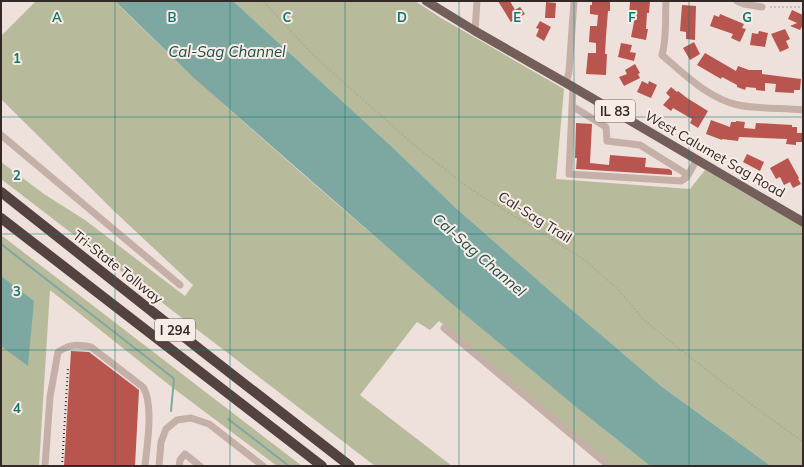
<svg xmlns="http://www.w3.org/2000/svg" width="804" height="467" viewBox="0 0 804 467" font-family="Mulish,sans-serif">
<rect width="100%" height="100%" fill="#eee1db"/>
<path fill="#b7bb9c" d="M 36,1 L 115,1 C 188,75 266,142 344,210 C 445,297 546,384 650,466 L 613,466 L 512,383 L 439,321 L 430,330 L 417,322 L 360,395 L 452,466 L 375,466 L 1,179 L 1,162 L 44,194 L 85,220 L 185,296 L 193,285 L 114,211 L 1,99 L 1,36 Z
M 233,1 L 415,1 L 441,18 L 564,89 L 556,179 L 690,189 L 705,170 L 803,227 L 803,466 L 771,466 L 661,386 L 557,297 L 456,208 L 389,144 Z
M 1,235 L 302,466 L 277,466 L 173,388 L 50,290 L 39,466 L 1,466 Z"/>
<path fill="#7da8a2" d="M 115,1 L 233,1 L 389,144 L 456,208 L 557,297 L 661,386 L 771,466 L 650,466 L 576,407 L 451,303 L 195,79 Z
M 1,276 L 34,301 L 28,366 L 1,346 Z"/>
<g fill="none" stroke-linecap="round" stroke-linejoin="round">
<path stroke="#7da8a2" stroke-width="2" d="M 1,244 L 172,377 L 174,379 L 171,411
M 228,419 L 289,466"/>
</g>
<path fill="#b8554f" d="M 498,1 L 510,1 L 515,10 L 520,7 L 525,14 L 511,22 Z
M 592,1 L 610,1 L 610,11 L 608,11 L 606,36 L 605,54 L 607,54 L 606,75 L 586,74 L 588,53 L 596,53 L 596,43 L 589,42 L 590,26 L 597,26 L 598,15 L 590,14 L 590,5 L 592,5 Z
M 630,1 L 650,1 L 649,13 L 647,13 L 646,29 L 648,29 L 646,40 L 631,37 L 635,17 L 629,17 Z
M 546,2 L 556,3 L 555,18 L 545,18 Z
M 682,5 L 696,6 L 695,40 L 686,39 L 686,32 L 680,31 Z
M 792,10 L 803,15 L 803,25 L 800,30 L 790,26 L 797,23 L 788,19 Z
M 720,14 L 744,24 L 742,28 L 746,29 L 740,42 L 731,38 L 733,34 L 710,26 L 714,15 L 719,17 Z
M 540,21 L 551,27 L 544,41 L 536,36 L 539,29 L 536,28 Z
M 785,29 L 790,39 L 786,41 L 789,48 L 780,52 L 771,34 Z
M 759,31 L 768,33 L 765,47 L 750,45 L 752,33 L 758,34 Z
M 694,42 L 700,54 L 690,60 L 683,48 Z
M 621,43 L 632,45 L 630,52 L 636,53 L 634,61 L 618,57 Z
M 705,53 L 736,71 L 738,66 L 749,70 L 762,70 L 762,74 L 801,79 L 800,90 L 794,90 L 794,93 L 775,92 L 776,84 L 765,83 L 765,91 L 756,90 L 756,88 L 746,87 L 745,90 L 737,87 L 737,85 L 722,77 L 721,79 L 697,65 Z
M 635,64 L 640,73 L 638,74 L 640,78 L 624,86 L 619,77 L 627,74 L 625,70 Z
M 642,81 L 648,84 L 649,81 L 657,85 L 651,98 L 637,92 Z
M 671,87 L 677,92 L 678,91 L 687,98 L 708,111 L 698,128 L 690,123 L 692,119 L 673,108 L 671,111 L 663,105 L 670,97 L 666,93 Z
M 711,120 L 730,127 L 731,122 L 736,122 L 736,121 L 745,122 L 744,128 L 755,129 L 756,123 L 792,125 L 792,127 L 797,127 L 797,133 L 803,133 L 803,142 L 796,142 L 796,145 L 786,144 L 787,139 L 739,137 L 738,141 L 722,139 L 722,140 L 706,134 Z
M 576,123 L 592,124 L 590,163 L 609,165 L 610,155 L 646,158 L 645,167 L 669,169 L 672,171 L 672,175 L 576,169 L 577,158 L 575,158 Z
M 747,154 L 764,162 L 760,171 L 743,162 Z
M 788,158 L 799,178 L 798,179 L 801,184 L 793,188 L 790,182 L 784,185 L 780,177 L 776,179 L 770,168 Z
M 71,351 L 89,352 L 139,390 L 135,466 L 64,466 Z"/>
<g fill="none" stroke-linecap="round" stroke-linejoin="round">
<path stroke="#b09a92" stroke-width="1" stroke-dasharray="2 2" stroke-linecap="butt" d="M 263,1 L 313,55 L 413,144 L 469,188 L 582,258 L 619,290 L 643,319 L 682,351 L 756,408 L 803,442
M 770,7 L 803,7"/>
<path stroke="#c5b0a8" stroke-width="7" d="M 666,1 C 665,19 667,38 662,55 C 684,74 709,99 738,105 C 757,109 784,108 803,110
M 737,1 L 744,4 L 762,7
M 475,31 L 477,1
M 566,83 L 569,72 L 574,1
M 573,87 L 569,174 L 681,181 L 687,177 L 697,159
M 572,106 L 606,127 L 607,141 L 640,145 L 688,175
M 1,135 L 180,285
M 444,328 L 609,466
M 45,466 L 50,397 L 58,352 C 70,344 77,344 91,347 L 143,387 C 154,404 147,445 145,466
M 159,466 L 161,442 L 166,429 L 177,420 L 191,418 L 209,424 L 263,466
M 179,466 L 180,460 L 185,454 L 200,466"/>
<path stroke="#735e5a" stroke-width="9" d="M 426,1 L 475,31 L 573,87 L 803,222"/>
<path stroke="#53423f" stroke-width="10" d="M 1,192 L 202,351 L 350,466
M 1,218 L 322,466"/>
<path stroke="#332927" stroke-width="2" stroke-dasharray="1 3" stroke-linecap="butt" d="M 62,466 L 68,368"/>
</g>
<path fill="none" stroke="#0f766e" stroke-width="1" stroke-opacity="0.55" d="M 115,1 L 115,466M 230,1 L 230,466M 345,1 L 345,466M 459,1 L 459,466M 574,1 L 574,466M 689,1 L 689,466M 1,117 L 803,117M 1,234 L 803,234M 1,350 L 803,350"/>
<g text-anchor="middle" stroke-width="4" stroke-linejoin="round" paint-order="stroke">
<g fill="#f7ece6" stroke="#6e6460" stroke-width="1">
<rect x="595" y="100" width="40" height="22" rx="3"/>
<rect x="155" y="319" width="40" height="22" rx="3"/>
</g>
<g font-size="13" font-weight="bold" fill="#332927">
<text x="615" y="116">IL 83</text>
<text x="175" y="335">I 294</text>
</g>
<g font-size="14" fill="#332927" stroke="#f7ece6">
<text transform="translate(715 154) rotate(30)" y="5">West Calumet Sag Road</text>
<text transform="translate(535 217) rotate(32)" y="5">Cal-Sag Trail</text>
<text transform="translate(118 267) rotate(38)" y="5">Tri-State Tollway</text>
</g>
<g font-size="15" font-style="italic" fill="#224f4a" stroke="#f7ece6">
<text x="227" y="57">Cal-Sag Channel</text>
<text transform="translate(479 255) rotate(41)" y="5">Cal-Sag Channel</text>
</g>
</g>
<g font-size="13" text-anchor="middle" font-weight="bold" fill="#0f766e" stroke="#f7ece6" stroke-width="4" stroke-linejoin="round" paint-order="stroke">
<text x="57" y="22">A</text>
<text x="172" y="22">B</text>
<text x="287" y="22">C</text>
<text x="402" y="22">D</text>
<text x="517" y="22">E</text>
<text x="632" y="22">F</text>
<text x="747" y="22">G</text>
<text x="17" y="63">1</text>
<text x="17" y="180">2</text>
<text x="17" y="296">3</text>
<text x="17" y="413">4</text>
</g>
<rect width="804" height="467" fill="none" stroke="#332927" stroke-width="4"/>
</svg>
